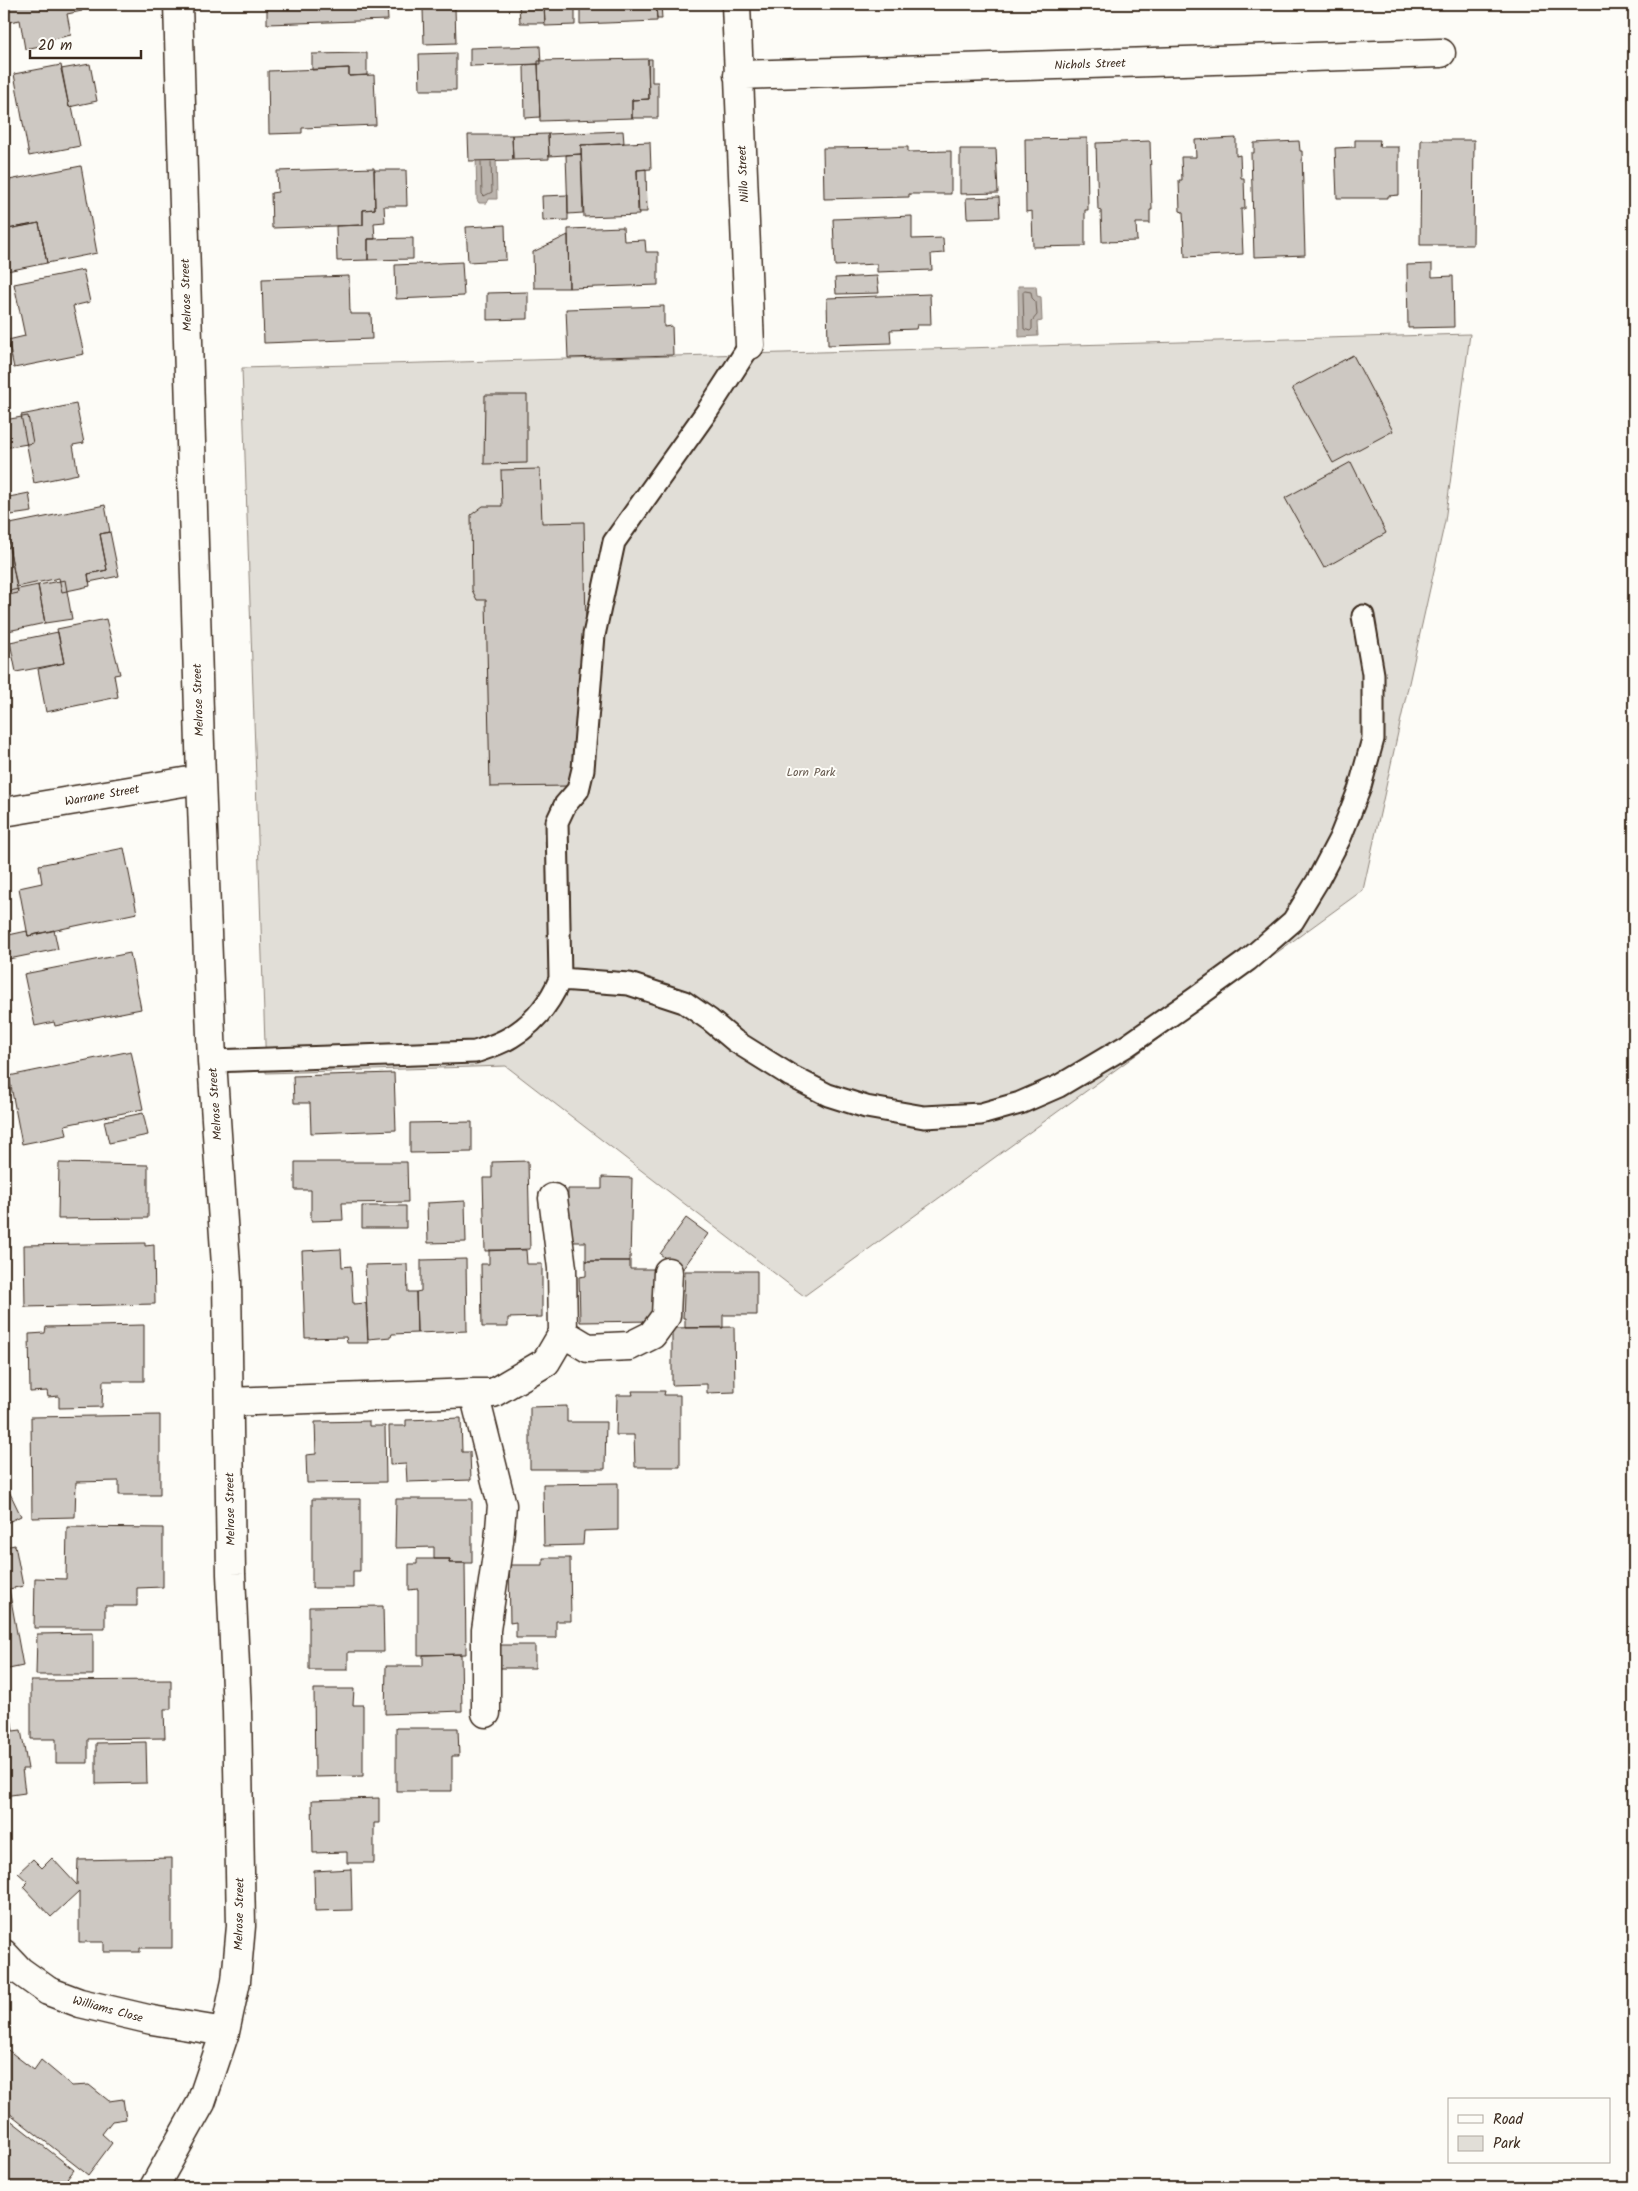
<svg xmlns="http://www.w3.org/2000/svg" width="1638" height="2191" viewBox="0 0 1638 2191" font-family="Kalam,sans-serif">
<rect width="100%" height="100%" fill="#fdfcf7"/>
<filter id="ink" filterUnits="userSpaceOnUse"><feTurbulence type="fractalNoise" baseFrequency=".02" numOctaves="2"/><feDisplacementMap in="SourceGraphic" scale="10" xChannelSelector="R" yChannelSelector="G"/><feConvolveMatrix kernelMatrix="1 2 1 2 8 2 1 2 1" color-interpolation-filters="sRGB"/></filter>
<g filter="url(#ink)">
<path fill="#e1ded7" stroke="#8e847a" d="M 1470,334 L 1445,521 L 1363,890 L 804,1296 L 506,1066 L 266,1073 L 242,368 Z"/>
<path fill="#bbb4ad" stroke="#887d74" d="M 476,155 L 496,155 L 497,199 L 489,199 L 487,203 L 479,203 L 477,200 Z
M 1018,286 L 1036,286 L 1037,296 L 1041,297 L 1042,321 L 1037,322 L 1038,336 L 1019,337 Z"/>
<g fill="none" stroke-linecap="round" stroke-linejoin="round">
<path stroke="#6e6157" stroke-width="1" d="M 481,162 L 482,194 L 484,196 L 492,192 L 491,162
M 1025,291 L 1031,292 L 1032,298 L 1036,302 L 1037,315 L 1032,321 L 1032,329 L 1030,331 L 1024,329 L 1023,293 Z"/>
</g>
<path fill="#cdc8c2" stroke="#3b2a1e" d="M 4,4 L 81,4 L 82,11 L 67,14 L 71,35 L 49,40 L 50,44 L 25,49 L 20,20 L 4,23 Z
M 267,4 L 398,4 L 387,5 L 388,20 L 267,24 Z
M 519,4 L 544,4 L 545,23 L 520,23 Z
M 544,4 L 575,4 L 575,25 L 545,26 Z
M 580,4 L 656,4 L 657,21 L 580,24 Z
M 656,4 L 661,4 L 662,19 L 657,19 Z
M 455,8 L 456,43 L 424,44 L 423,9 Z
M 540,46 L 541,64 L 470,66 L 470,48 Z
M 367,53 L 367,75 L 349,76 L 349,68 L 312,70 L 312,54 Z
M 456,53 L 456,90 L 420,90 L 419,54 Z
M 648,59 L 649,99 L 632,100 L 632,118 L 540,121 L 538,61 Z
M 648,59 L 652,59 L 652,82 L 658,82 L 658,118 L 632,118 L 632,100 L 649,99 Z
M 90,64 L 97,101 L 69,107 L 61,69 Z
M 538,64 L 540,117 L 525,118 L 524,65 Z
M 61,65 L 69,107 L 72,106 L 80,146 L 29,156 L 14,74 Z
M 349,68 L 349,76 L 374,75 L 376,125 L 302,128 L 302,133 L 269,134 L 268,71 Z
M 623,131 L 624,143 L 581,145 L 581,154 L 549,156 L 548,134 Z
M 548,134 L 549,159 L 513,160 L 512,135 Z
M 468,135 L 512,135 L 513,160 L 469,161 Z
M 1087,138 L 1088,210 L 1085,210 L 1085,246 L 1033,247 L 1032,211 L 1026,212 L 1025,139 Z
M 1236,138 L 1236,156 L 1240,155 L 1241,178 L 1244,178 L 1245,209 L 1241,209 L 1243,254 L 1185,257 L 1183,212 L 1180,211 L 1179,180 L 1182,180 L 1181,157 L 1196,157 L 1195,140 Z
M 1355,140 L 1380,140 L 1379,147 L 1399,147 L 1399,195 L 1388,196 L 1388,198 L 1337,198 L 1335,148 L 1355,147 Z
M 1421,140 L 1474,140 L 1473,245 L 1420,245 Z
M 1150,141 L 1152,210 L 1150,210 L 1150,223 L 1136,223 L 1137,241 L 1102,242 L 1101,211 L 1098,210 L 1096,143 Z
M 1299,141 L 1300,151 L 1302,151 L 1305,255 L 1254,257 L 1251,153 L 1254,153 L 1254,143 Z
M 650,142 L 651,169 L 637,170 L 639,215 L 584,217 L 581,145 Z
M 908,147 L 908,152 L 951,151 L 951,194 L 909,194 L 909,197 L 824,199 L 823,148 Z
M 960,149 L 996,149 L 998,193 L 960,194 Z
M 581,154 L 583,213 L 568,214 L 566,155 Z
M 81,166 L 97,253 L 47,263 L 39,223 L 8,229 L 4,206 L 4,181 Z
M 374,168 L 375,209 L 363,210 L 363,225 L 272,228 L 271,193 L 278,192 L 277,171 Z
M 646,169 L 647,212 L 638,212 L 637,170 Z
M 374,170 L 406,170 L 407,206 L 384,206 L 385,222 L 374,223 L 375,239 L 368,239 L 368,260 L 337,261 L 336,226 L 363,225 L 363,210 L 375,209 Z
M 568,195 L 568,220 L 543,221 L 542,196 Z
M 999,197 L 1000,217 L 967,218 L 966,198 Z
M 912,216 L 912,239 L 943,238 L 944,253 L 931,254 L 932,270 L 877,272 L 877,264 L 835,266 L 833,219 Z
M 39,223 L 47,263 L 7,271 L 4,252 L 4,227 L 8,226 L 8,229 Z
M 505,225 L 506,260 L 468,262 L 466,227 Z
M 623,227 L 624,241 L 645,240 L 646,252 L 658,252 L 658,285 L 569,288 L 568,229 Z
M 568,235 L 569,288 L 534,288 L 533,252 Z
M 413,238 L 413,259 L 368,260 L 368,239 Z
M 462,262 L 464,296 L 396,299 L 395,265 Z
M 1432,264 L 1432,277 L 1453,276 L 1454,327 L 1408,328 L 1407,265 Z
M 83,270 L 90,302 L 73,306 L 84,354 L 14,368 L 8,340 L 25,336 L 14,284 Z
M 349,276 L 350,314 L 371,314 L 372,339 L 264,343 L 262,279 Z
M 877,276 L 879,293 L 836,294 L 835,278 Z
M 528,292 L 528,319 L 487,320 L 487,293 Z
M 930,294 L 931,325 L 917,325 L 916,329 L 890,330 L 891,343 L 828,345 L 827,298 Z
M 664,306 L 664,327 L 672,326 L 673,355 L 568,358 L 566,309 Z
M 1353,355 L 1393,431 L 1333,463 L 1292,388 Z
M 485,395 L 527,395 L 527,463 L 484,464 Z
M 76,404 L 84,443 L 73,445 L 78,474 L 34,483 L 21,415 Z
M 28,416 L 33,443 L 4,448 L 4,420 Z
M 1351,462 L 1386,533 L 1324,568 L 1285,498 Z
M 540,469 L 542,523 L 584,522 L 587,678 L 571,786 L 490,787 L 486,600 L 477,600 L 472,590 L 471,515 L 483,506 L 502,506 L 501,470 Z
M 29,493 L 32,512 L 4,516 L 4,498 Z
M 105,505 L 110,532 L 100,534 L 107,570 L 88,574 L 90,586 L 62,592 L 59,578 L 17,587 L 5,525 Z
M 110,532 L 119,576 L 89,582 L 88,574 L 107,570 L 100,534 Z
M 9,547 L 18,593 L 4,596 L 4,548 Z
M 65,580 L 72,619 L 45,623 L 38,585 Z
M 38,585 L 45,623 L 8,631 L 4,608 L 4,592 Z
M 106,619 L 120,674 L 114,675 L 118,697 L 46,712 L 38,669 L 64,663 L 57,629 Z
M 58,632 L 64,663 L 16,672 L 10,642 Z
M 124,848 L 137,913 L 28,936 L 19,888 L 42,883 L 39,865 Z
M 54,930 L 58,949 L 4,960 L 4,936 L 27,931 L 28,936 Z
M 130,953 L 141,1009 L 55,1026 L 54,1022 L 35,1026 L 24,974 Z
M 131,1051 L 143,1109 L 65,1125 L 67,1135 L 22,1144 L 9,1076 Z
M 394,1073 L 396,1130 L 311,1133 L 310,1103 L 294,1103 L 293,1076 Z
M 143,1113 L 148,1135 L 109,1143 L 104,1121 Z
M 472,1122 L 472,1152 L 410,1153 L 410,1123 Z
M 528,1161 L 530,1249 L 485,1251 L 483,1178 L 492,1178 L 492,1162 Z
M 295,1162 L 407,1162 L 408,1202 L 342,1203 L 343,1220 L 311,1221 L 311,1190 L 295,1190 Z
M 59,1163 L 148,1165 L 148,1218 L 58,1219 Z
M 602,1177 L 632,1178 L 630,1261 L 586,1261 L 586,1242 L 567,1242 L 568,1189 L 602,1189 Z
M 465,1201 L 466,1242 L 428,1243 L 427,1203 Z
M 362,1206 L 406,1206 L 406,1228 L 362,1228 Z
M 686,1218 L 708,1234 L 682,1270 L 660,1254 Z
M 145,1243 L 145,1246 L 154,1245 L 155,1304 L 25,1307 L 24,1245 Z
M 341,1249 L 342,1267 L 351,1266 L 353,1304 L 366,1303 L 368,1343 L 347,1343 L 346,1337 L 305,1338 L 302,1251 Z
M 489,1250 L 526,1250 L 527,1264 L 542,1264 L 542,1317 L 508,1318 L 508,1327 L 482,1327 L 481,1264 L 489,1264 Z
M 466,1259 L 467,1331 L 417,1333 L 416,1292 L 421,1291 L 421,1260 Z
M 586,1261 L 630,1261 L 630,1269 L 654,1269 L 655,1321 L 580,1322 L 579,1277 L 586,1276 Z
M 407,1264 L 408,1292 L 416,1292 L 417,1333 L 392,1334 L 391,1337 L 368,1339 L 365,1265 Z
M 685,1271 L 757,1271 L 757,1315 L 723,1315 L 723,1328 L 685,1328 L 685,1318 L 683,1318 Z
M 144,1325 L 144,1381 L 103,1381 L 102,1407 L 59,1408 L 59,1396 L 48,1397 L 47,1391 L 30,1392 L 29,1334 L 45,1333 L 46,1327 Z
M 734,1327 L 735,1392 L 707,1393 L 707,1384 L 672,1385 L 672,1328 Z
M 632,1391 L 665,1391 L 664,1395 L 680,1395 L 680,1467 L 635,1467 L 634,1435 L 616,1435 L 617,1395 L 633,1395 Z
M 567,1406 L 567,1422 L 606,1422 L 605,1469 L 530,1469 L 530,1407 Z
M 160,1415 L 160,1495 L 119,1495 L 119,1481 L 76,1482 L 75,1517 L 32,1518 L 31,1417 Z
M 461,1418 L 462,1452 L 470,1452 L 471,1480 L 407,1482 L 406,1464 L 390,1465 L 389,1426 L 406,1426 L 406,1420 Z
M 369,1421 L 369,1426 L 385,1426 L 386,1482 L 307,1483 L 306,1455 L 316,1454 L 315,1422 Z
M 4,1481 L 21,1516 L 4,1524 Z
M 618,1483 L 618,1530 L 584,1531 L 583,1545 L 544,1546 L 543,1484 Z
M 312,1499 L 360,1499 L 360,1571 L 353,1571 L 353,1588 L 312,1588 Z
M 396,1499 L 472,1499 L 472,1563 L 449,1563 L 450,1559 L 434,1559 L 434,1547 L 395,1548 Z
M 67,1527 L 163,1528 L 163,1587 L 137,1588 L 137,1606 L 105,1606 L 105,1628 L 34,1628 L 35,1578 L 66,1579 Z
M 15,1545 L 23,1586 L 9,1589 L 23,1666 L 4,1670 L 4,1547 Z
M 543,1558 L 570,1558 L 571,1621 L 556,1621 L 556,1638 L 516,1638 L 516,1622 L 510,1623 L 509,1565 L 543,1565 Z
M 417,1559 L 450,1559 L 449,1563 L 465,1563 L 466,1654 L 418,1655 L 418,1589 L 409,1590 L 409,1564 L 417,1564 Z
M 383,1606 L 384,1652 L 348,1652 L 348,1670 L 309,1670 L 309,1607 Z
M 93,1633 L 93,1675 L 36,1675 L 37,1634 Z
M 499,1645 L 535,1645 L 535,1668 L 499,1668 Z
M 461,1654 L 462,1711 L 385,1714 L 386,1666 L 423,1666 L 423,1655 Z
M 171,1680 L 171,1709 L 164,1709 L 165,1738 L 88,1739 L 88,1763 L 56,1763 L 56,1739 L 31,1739 L 31,1681 Z
M 314,1689 L 354,1689 L 353,1705 L 363,1705 L 363,1776 L 315,1777 Z
M 10,1710 L 13,1731 L 21,1730 L 28,1769 L 22,1769 L 25,1793 L 4,1796 L 4,1711 Z
M 396,1728 L 458,1728 L 459,1756 L 452,1756 L 452,1791 L 396,1791 Z
M 146,1742 L 147,1783 L 96,1784 L 96,1743 Z
M 379,1798 L 379,1823 L 374,1823 L 374,1863 L 347,1863 L 347,1852 L 313,1853 L 312,1800 Z
M 52,1858 L 77,1885 L 78,1860 L 172,1858 L 172,1948 L 140,1948 L 140,1952 L 104,1952 L 104,1942 L 79,1942 L 79,1891 L 51,1917 L 23,1887 L 28,1882 L 18,1873 L 33,1859 L 42,1868 Z
M 351,1869 L 352,1910 L 315,1911 L 314,1871 Z
M 4,2047 L 34,2070 L 41,2060 L 72,2086 L 89,2085 L 109,2101 L 123,2099 L 126,2119 L 112,2121 L 102,2134 L 112,2143 L 88,2175 L 4,2109 Z
M 4,2115 L 74,2170 L 61,2187 L 4,2187 Z"/>
<g fill="none" stroke-linecap="round" stroke-linejoin="round">
<defs>
<path id="lane" d="M 560,979 L 629,984 L 684,1002 L 710,1020 L 735,1041 L 791,1076 L 828,1095 L 866,1107 L 924,1117 L 981,1114 L 1020,1103 L 1059,1086 L 1128,1045 L 1194,999 L 1248,960 L 1293,921 L 1318,880 L 1340,838 L 1359,790 L 1373,739 L 1373,674 L 1363,616
M 212,1061 L 475,1052 C 487,1048 500,1044 511,1037 C 533,1024 550,1003 560,979 L 557,822 L 565,805 L 578,790 L 583,769 L 594,635 L 614,542 L 708,410 L 750,345"/>
<path id="street" d="M 736,4 L 750,345
M 738,75 L 1441,53
M 4,812 L 201,779
M 563,1333 L 588,1348 L 630,1346 L 652,1335 L 666,1316 L 668,1272
M 474,1393 L 493,1393 L 546,1362 L 563,1333 L 562,1268 L 553,1198
M 229,1402 L 474,1393 L 502,1505 L 499,1541 L 486,1630 L 486,1713
M 4,1954 L 20,1971 L 48,1991 L 80,2003 L 152,2020 L 225,2032
M 154,2187 L 201,2103 L 225,2032 L 236,1981 L 241,1926 L 237,1711 L 231,1574 L 227,1280 L 212,1061 L 201,779 L 178,4"/>
</defs>
<use href="#lane" stroke="#3b2a1e" stroke-width="25"/>
<use href="#street" stroke="#3b2a1e" stroke-width="31"/>
<use href="#lane" stroke="#fdfcf7" stroke-width="21"/>
<use href="#street" stroke="#fdfcf7" stroke-width="28"/>
</g>
</g>
<g text-anchor="middle" stroke-width="4" stroke-linejoin="round" paint-order="stroke">
<g font-size="12" fill="#3b2a1e" stroke="#fdfcf7">
<text transform="translate(1090 64) rotate(-2)" y="4">Nichols Street</text>
<text transform="translate(743 174) rotate(-93)" y="4">Nillo Street</text>
<text transform="translate(186 295) rotate(-92)" y="4">Melrose Street</text>
<text transform="translate(198 700) rotate(-92)" y="4">Melrose Street</text>
<text transform="translate(102 795) rotate(-10)" y="4">Warrane Street</text>
<text transform="translate(215 1104) rotate(-94)" y="4">Melrose Street</text>
<text transform="translate(230 1509) rotate(-91)" y="4">Melrose Street</text>
<text transform="translate(239 1914) rotate(-89)" y="4">Melrose Street</text>
<text transform="translate(108 2009) rotate(15)" y="4">Williams Close</text>
</g>
<g font-size="12" fill="#64574c" stroke="#fdfcf7">
<text x="811" y="776">Lorn Park</text>
</g>
</g>
<rect width="1638" height="2191" fill="none" stroke="#fdfcf7" stroke-width="20"/>
<rect x="10" y="10" width="1618" height="2171" fill="none" stroke="#3b2a1e" stroke-width="2" filter="url(#ink)"/>
<rect x="1448" y="2098" width="162" height="65" fill="#fdfcf7" stroke="#afa8a0"/>
<rect x="1458" y="2115" width="25" height="8" fill="#fdfcf7" stroke="#afa8a0"/>
<text x="1493" y="2124" font-size="15" fill="#3b2a1e">Road</text>
<rect x="1458" y="2136" width="25" height="15" fill="#e1ded7" stroke="#afa8a0"/>
<text x="1493" y="2148" font-size="15" fill="#3b2a1e">Park</text>
<path d="M30 50v8h111v-8" fill="none" stroke="#3b2a1e" stroke-width="2.5"/>
<text x="38" y="50" font-size="15" fill="#3b2a1e" stroke="#fdfcf7" stroke-width="4" paint-order="stroke">20 m</text>
</svg>
